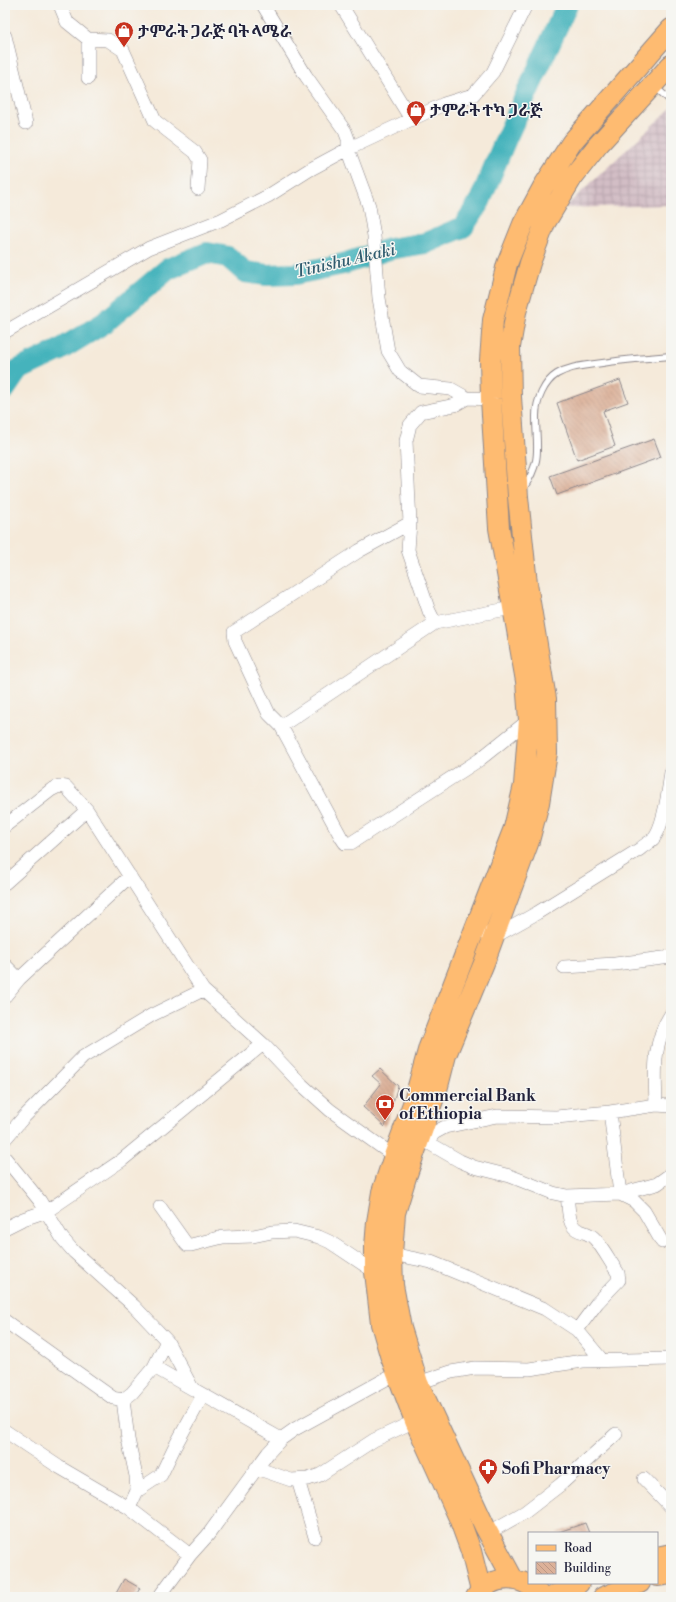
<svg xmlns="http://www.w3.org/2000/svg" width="676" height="1602" viewBox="0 0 676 1602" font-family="'Libre Bodoni','Noto Serif Ethiopic',serif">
<defs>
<pattern id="industrial-grid" width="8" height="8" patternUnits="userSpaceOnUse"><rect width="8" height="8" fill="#d2bdc5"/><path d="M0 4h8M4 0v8" fill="none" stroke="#b4a2aa"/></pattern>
<pattern id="building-back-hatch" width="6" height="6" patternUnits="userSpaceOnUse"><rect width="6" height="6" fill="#dcb199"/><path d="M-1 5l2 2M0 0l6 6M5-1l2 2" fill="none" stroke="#bc9885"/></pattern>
</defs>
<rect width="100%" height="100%" fill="#f6f6f2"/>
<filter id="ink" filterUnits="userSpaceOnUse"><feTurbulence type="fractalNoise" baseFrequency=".025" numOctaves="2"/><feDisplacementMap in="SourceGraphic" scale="8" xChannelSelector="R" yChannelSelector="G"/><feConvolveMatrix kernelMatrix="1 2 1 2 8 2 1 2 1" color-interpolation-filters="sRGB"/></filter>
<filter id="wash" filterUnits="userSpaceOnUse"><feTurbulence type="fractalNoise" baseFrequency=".012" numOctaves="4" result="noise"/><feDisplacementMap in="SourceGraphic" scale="16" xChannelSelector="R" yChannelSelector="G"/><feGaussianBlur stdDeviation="0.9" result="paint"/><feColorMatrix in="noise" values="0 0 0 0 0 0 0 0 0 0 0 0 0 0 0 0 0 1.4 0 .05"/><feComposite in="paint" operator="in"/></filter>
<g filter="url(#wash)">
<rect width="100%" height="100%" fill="#f5eada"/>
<path fill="url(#industrial-grid)" d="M 671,108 L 671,205 L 564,208 Z"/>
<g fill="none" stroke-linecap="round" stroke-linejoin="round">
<path stroke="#44b3bc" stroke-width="22" d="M 5,389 L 18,370 L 58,351 L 104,323 L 168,269 L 207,253 L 228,257 L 245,272 L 267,275 L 295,274 L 343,264 L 389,249 L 426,243 L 463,227 L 480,201 L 505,141 L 567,5"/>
</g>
<g id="blocks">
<path fill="url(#building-back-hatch)" d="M 620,380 L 628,402 L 603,411 L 615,446 L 577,460 L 557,403 Z
M 654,439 L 661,457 L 557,495 L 550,476 Z
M 380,1069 L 398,1086 L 385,1127 L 363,1107 L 381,1084 L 372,1076 Z
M 585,1523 L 589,1533 L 556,1533 Z
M 124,1579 L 140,1588 L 135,1597 L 114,1597 Z"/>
</g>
</g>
<g filter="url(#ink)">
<use href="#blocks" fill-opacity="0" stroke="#8c868a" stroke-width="1"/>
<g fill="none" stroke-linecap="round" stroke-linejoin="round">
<defs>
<path id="lane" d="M 654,86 L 671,101
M 523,489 C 543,459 536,448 536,416 C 536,401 544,382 557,374 C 569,367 582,366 595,364 C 621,360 645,358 671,356"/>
<path id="street" d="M 60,5 L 67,22 L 88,39 L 88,78
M 263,5 L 306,76 L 345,131 L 348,139 L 348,149 L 369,206 L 374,236 L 379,298 L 388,351 L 400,371 L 419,386 L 451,389 L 467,398 L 491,399
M 341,5 L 411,119
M 5,36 L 26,123
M 88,39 L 108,40 L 123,50 L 155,121 L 195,152 L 200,160 L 198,189
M 5,332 L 149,248 L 221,220 L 268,196 L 309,170 L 348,149 L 444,104 L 473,95 L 493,72 L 526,5
M 410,523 L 359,551 L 234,632 L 235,641 L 269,714 L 281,726 L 341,837 L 345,843 L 351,843 L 479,760 L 529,720
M 435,623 L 429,611 L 408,550 L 410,523 L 406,441 L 410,425 L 421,412 L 455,405 L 467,398
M 281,726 L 435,623 L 512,608
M 5,826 L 51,790 L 59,786 L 66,787 L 87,810 L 203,990 L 263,1044 L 301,1084 L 330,1110 L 394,1156
M 5,883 L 87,810
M 475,930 L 494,937 L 537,913 L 640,849 C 644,845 649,843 653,839 C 664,827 669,788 671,772
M 5,965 L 19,979
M 564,967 L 615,964 L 671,957
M 5,996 L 19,979 L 130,876
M 656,1105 C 655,1073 652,1043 671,1014
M 610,1112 L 620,1194 L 657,1184 L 671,1174
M 5,1139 L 23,1118 L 83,1057 L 152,1015 L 203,990
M 420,1140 L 427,1142 L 434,1133 L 445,1127 L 497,1116 L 556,1117 L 610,1112 L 656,1105 L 671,1106
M 427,1142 L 460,1161 L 474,1167 L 510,1176 L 553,1193 L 567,1196 L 620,1194 L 634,1201 L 644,1211 L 662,1242
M 5,1158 L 40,1201 L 62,1238 L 74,1252 L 134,1306 L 167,1341 L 154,1367 L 132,1393 L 123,1400
M 567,1196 C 569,1205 567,1223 576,1229 C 582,1233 589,1232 595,1239 C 604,1249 610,1262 618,1273 L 619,1280 L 597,1303 L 577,1330
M 160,1207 L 187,1245 L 191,1245 L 223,1237 L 253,1236 L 272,1232 L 294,1231 L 319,1237 L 330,1242 L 375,1272
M 5,1228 L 23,1219 L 47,1211 L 122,1160 L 263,1044
M 392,1254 L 431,1262 L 545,1309 L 577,1330 L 602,1360
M 5,1321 L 113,1398 L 123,1400
M 167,1341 L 192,1388
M 154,1367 L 281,1439 L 268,1453 L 208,1535 L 190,1555 L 159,1597
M 418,1383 L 451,1372 L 475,1368 L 529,1369 L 583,1361 L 671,1359
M 123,1400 L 128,1439 L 136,1476 L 137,1491
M 5,1431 L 59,1467 L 129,1508 L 190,1555
M 281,1439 L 295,1429 L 397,1373
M 256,1468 L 291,1480 L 308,1479 L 320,1475 L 374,1440 L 415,1421
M 644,1479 L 671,1507
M 298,1480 L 315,1537
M 129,1508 L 137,1491 L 161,1475 L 174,1448 L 203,1395
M 488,1533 L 525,1512 L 560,1485 L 616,1434"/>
<path id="primary" d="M 657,1557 L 671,1554
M 657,1576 L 671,1574
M 513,1579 L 485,1527 L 418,1383 L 401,1328 L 393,1285 L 392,1254 L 395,1213 L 406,1177 L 438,1086 L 446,1055 L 484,963 L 529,841 L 539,803 L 547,753 L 546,699 L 527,584 L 518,497 L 511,397 L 510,347 L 516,312 L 530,263 L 545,223 L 572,178 L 598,145 L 671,65
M 481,1591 L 471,1551 L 459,1518 L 415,1421 L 390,1355 L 381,1324 L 375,1272 L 375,1247 L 377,1222 L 382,1192 L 394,1156 L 414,1101 L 429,1047 L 514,828 L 524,785 L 529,720 L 526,681 L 499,528 L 491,399 L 490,360 L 493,320 L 507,264 L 523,224 L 543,187 L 572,142 L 671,29
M 476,1597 C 492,1573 525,1574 541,1597
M 551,1597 L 579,1583
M 603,1597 L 640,1583"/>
</defs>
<use href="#lane" stroke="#8c868a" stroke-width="8"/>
<use href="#street" stroke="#8c868a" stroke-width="14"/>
<use href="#primary" stroke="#8c868a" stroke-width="22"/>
<use href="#lane" stroke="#fff" stroke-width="6"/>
<use href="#street" stroke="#fff" stroke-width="13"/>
<use href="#primary" stroke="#febb71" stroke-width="20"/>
</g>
</g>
<defs>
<symbol id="shop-pin" viewBox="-11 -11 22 30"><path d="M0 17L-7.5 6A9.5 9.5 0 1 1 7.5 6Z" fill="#c8321e" stroke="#f6f6f2"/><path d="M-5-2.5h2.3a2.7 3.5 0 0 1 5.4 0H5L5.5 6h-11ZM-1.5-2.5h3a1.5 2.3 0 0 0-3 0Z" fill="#fff"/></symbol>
<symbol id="bank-pin" viewBox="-11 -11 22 30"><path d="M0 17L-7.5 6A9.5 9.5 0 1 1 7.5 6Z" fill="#c8321e" stroke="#f6f6f2"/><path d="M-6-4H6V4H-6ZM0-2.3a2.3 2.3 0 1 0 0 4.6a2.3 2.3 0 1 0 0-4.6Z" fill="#fff"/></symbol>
<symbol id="pharmacy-pin" viewBox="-11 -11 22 30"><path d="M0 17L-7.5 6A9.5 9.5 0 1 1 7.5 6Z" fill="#c8321e" stroke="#f6f6f2"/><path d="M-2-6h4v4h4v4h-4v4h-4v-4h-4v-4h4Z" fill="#fff"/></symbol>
</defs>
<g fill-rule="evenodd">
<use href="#shop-pin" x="113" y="20" width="22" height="30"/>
<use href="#shop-pin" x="405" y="99" width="22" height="30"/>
<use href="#bank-pin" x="374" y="1093" width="22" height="30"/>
<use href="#pharmacy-pin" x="477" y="1457" width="22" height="30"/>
</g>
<g text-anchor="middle" stroke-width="3" stroke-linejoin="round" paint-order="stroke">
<g font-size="16" font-weight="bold" fill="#22223b" stroke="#f6f6f2" text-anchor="start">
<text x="138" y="37">ታምራት ጋራጅ ባት ላሜራ</text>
<text x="430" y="116">ታምራት ተካ ጋራጅ</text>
<text x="399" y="1101">Commercial Bank<tspan x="399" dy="18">of Ethiopia</tspan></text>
<text x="502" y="1474">Sofi Pharmacy</text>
</g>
<g font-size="17" font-style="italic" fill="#305c6f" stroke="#f6f6f2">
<text transform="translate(345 260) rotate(-13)" y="6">Tinishu Akaki</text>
</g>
</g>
<rect width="676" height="1602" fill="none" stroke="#f6f6f2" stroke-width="20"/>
<rect x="528" y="1532" width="130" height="52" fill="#f6f6f2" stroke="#a1a1a9"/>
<rect x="536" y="1545" width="20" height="6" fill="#febb71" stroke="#a1a1a9"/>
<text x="564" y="1552" font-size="12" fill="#22223b">Road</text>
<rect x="536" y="1562" width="20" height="12" fill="url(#building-back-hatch)" stroke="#a1a1a9"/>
<text x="564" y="1572" font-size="12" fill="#22223b">Building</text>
</svg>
